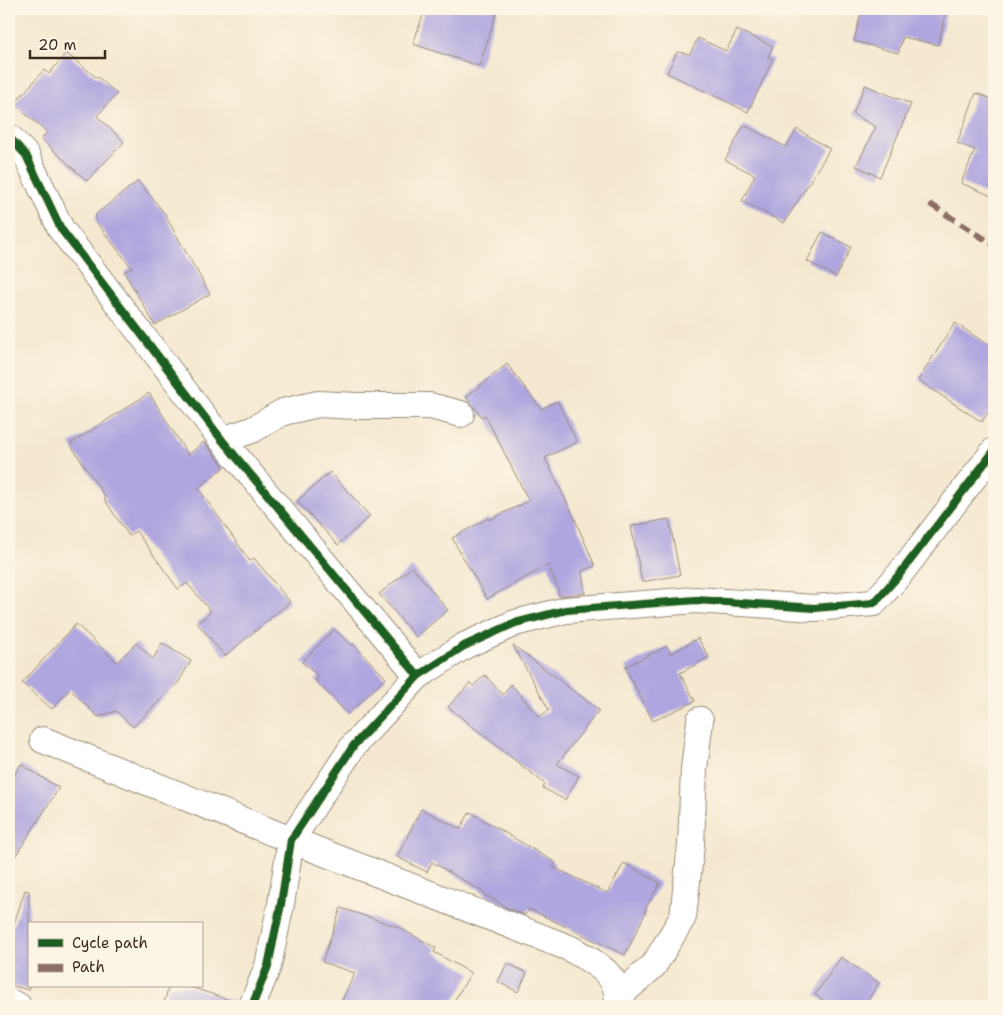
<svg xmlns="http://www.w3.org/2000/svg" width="1003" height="1015" viewBox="0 0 1003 1015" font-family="'Shantell Sans',sans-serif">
<rect width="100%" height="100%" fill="#fcf5e5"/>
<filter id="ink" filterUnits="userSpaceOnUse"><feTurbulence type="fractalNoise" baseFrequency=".02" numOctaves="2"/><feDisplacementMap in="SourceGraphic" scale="10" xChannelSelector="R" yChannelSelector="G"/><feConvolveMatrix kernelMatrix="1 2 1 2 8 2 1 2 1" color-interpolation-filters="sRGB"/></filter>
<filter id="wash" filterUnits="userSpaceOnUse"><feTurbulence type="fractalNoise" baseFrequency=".0096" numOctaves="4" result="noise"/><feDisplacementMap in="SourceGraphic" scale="20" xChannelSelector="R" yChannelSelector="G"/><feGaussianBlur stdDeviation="1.12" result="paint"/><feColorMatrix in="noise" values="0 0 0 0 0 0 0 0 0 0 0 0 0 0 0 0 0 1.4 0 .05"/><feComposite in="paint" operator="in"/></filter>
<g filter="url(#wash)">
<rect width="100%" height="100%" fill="#f4e9d0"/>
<g id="blocks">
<path fill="#afa5df" d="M 425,9 L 498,9 L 479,66 L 413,44 Z
M 862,9 L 947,9 L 938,45 L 903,37 L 898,53 L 854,41 Z
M 737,30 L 773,46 L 768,57 L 773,59 L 748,112 L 667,73 L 677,52 L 690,54 L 698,38 L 726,51 Z
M 66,53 L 97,78 L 98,77 L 117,94 L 97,116 L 124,142 L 87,181 L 41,139 L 47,132 L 14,104 L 44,70 L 49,74 Z
M 865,85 L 911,104 L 880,177 L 856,166 L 876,127 L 853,114 Z
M 976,93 L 994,100 L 994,197 L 961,183 L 975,150 L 957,143 Z
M 744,125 L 786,147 L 797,129 L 830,149 L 784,223 L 742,201 L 755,175 L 725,160 Z
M 138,181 L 167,216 L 166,217 L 210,294 L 155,325 L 124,272 L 132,268 L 96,222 L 96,214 Z
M 822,232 L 851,247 L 836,277 L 807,261 Z
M 955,323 L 994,349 L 994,402 L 982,422 L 918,380 Z
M 507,364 L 541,409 L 557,401 L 577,442 L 545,458 L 571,510 L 595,566 L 582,571 L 585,593 L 559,596 L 558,588 L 548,565 L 487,599 L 452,538 L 488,518 L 489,520 L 529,501 L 485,415 L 482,417 L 466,397 Z
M 149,393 L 188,455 L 204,442 L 224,467 L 198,488 L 250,561 L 254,558 L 290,602 L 225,656 L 197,623 L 211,612 L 187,583 L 178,589 L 136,531 L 129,536 L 104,499 L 106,498 L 70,444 Z
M 330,472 L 370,516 L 338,545 L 297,501 Z
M 669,519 L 680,575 L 642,582 L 631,526 Z
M 412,567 L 448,610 L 416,637 L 379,594 Z
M 76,624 L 117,662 L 136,643 L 153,659 L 162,643 L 191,661 L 178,683 L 133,727 L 116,711 L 98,717 L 70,689 L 52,709 L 22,683 Z
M 334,629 L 352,645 L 353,644 L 386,678 L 348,714 L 315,680 L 319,677 L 302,662 Z
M 698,638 L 709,657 L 680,673 L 695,701 L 653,721 L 625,667 L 667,646 L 671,654 Z
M 513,645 L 599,710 L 557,764 L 579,776 L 565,800 L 543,788 L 545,784 L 448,707 L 470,683 L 473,686 L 485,675 L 503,695 L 511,684 L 539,717 L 549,710 Z
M 21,764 L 59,788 L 9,866 L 9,783 Z
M 421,809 L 460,829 L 470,812 L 556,863 L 553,867 L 607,893 L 624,863 L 660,883 L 644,912 L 646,912 L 625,955 L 529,909 L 525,915 L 508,908 L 484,894 L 485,893 L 432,862 L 427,872 L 397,857 Z
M 25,890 L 29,891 L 29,990 L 9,985 L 9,939 Z
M 341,908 L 398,927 L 436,948 L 434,952 L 471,973 L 451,1006 L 339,1006 L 355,973 L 322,962 Z
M 841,957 L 879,983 L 864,1006 L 832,1006 L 815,995 Z
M 507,963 L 527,973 L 518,992 L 498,982 Z
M 169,986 L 187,986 L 236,1002 L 235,1006 L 163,1006 Z"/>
</g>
</g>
<g filter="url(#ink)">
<use href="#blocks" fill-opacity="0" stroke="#988a77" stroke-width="1"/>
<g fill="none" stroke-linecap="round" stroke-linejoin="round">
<defs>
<path id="minor" d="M 9,137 L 26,155 L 61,229 L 222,440 L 418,676
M 222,440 L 252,430 L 283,412 L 318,404 L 357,406 L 430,406 L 461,414
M 43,740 L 291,840 L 569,948 C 592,961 623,975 617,1006
M 619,996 L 654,965 L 683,917 L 691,845 L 694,769 L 700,720
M 9,1002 L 18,1006
M 252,1006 L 268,966 L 281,904 L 291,840 L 354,745 L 418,676 L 464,646 L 515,623 L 566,610 L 696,600 L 814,608 L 874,603 L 899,575 L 994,451"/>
</defs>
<use href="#minor" stroke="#988a77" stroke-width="28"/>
<use href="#minor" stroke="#fff" stroke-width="26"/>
<path stroke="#8d6e63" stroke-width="6" stroke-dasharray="12 6" stroke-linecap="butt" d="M 930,204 L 994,245"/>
<defs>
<path id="cycleway" d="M 9,137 L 26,155 L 61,229 L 222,440 L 418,676
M 252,1006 L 268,966 L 281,904 L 291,840 L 354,745 L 418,676 L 464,646 L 515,623 L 566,610 L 696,600 L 814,608 L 874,603 L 899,575 L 994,451"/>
</defs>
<use href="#cycleway" stroke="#fcf5e5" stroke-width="11"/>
<use href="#cycleway" stroke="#1b5e20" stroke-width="8"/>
</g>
</g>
<rect width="1003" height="1015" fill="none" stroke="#fcf5e5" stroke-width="30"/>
<rect x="28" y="922" width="175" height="65" fill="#fcf5e5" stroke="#afa495"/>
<rect x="38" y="939" width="25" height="8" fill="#1b5e20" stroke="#afa495"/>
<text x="72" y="948" font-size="15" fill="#3b2a1e">Cycle path</text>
<rect x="38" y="964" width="25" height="8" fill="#8d6e63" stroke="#afa495"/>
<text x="72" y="972" font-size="15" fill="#3b2a1e">Path</text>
<path d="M30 50v8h75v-8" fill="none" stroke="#3b2a1e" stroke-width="2.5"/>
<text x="38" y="50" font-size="15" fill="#3b2a1e" stroke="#fcf5e5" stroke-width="4" paint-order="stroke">20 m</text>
</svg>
